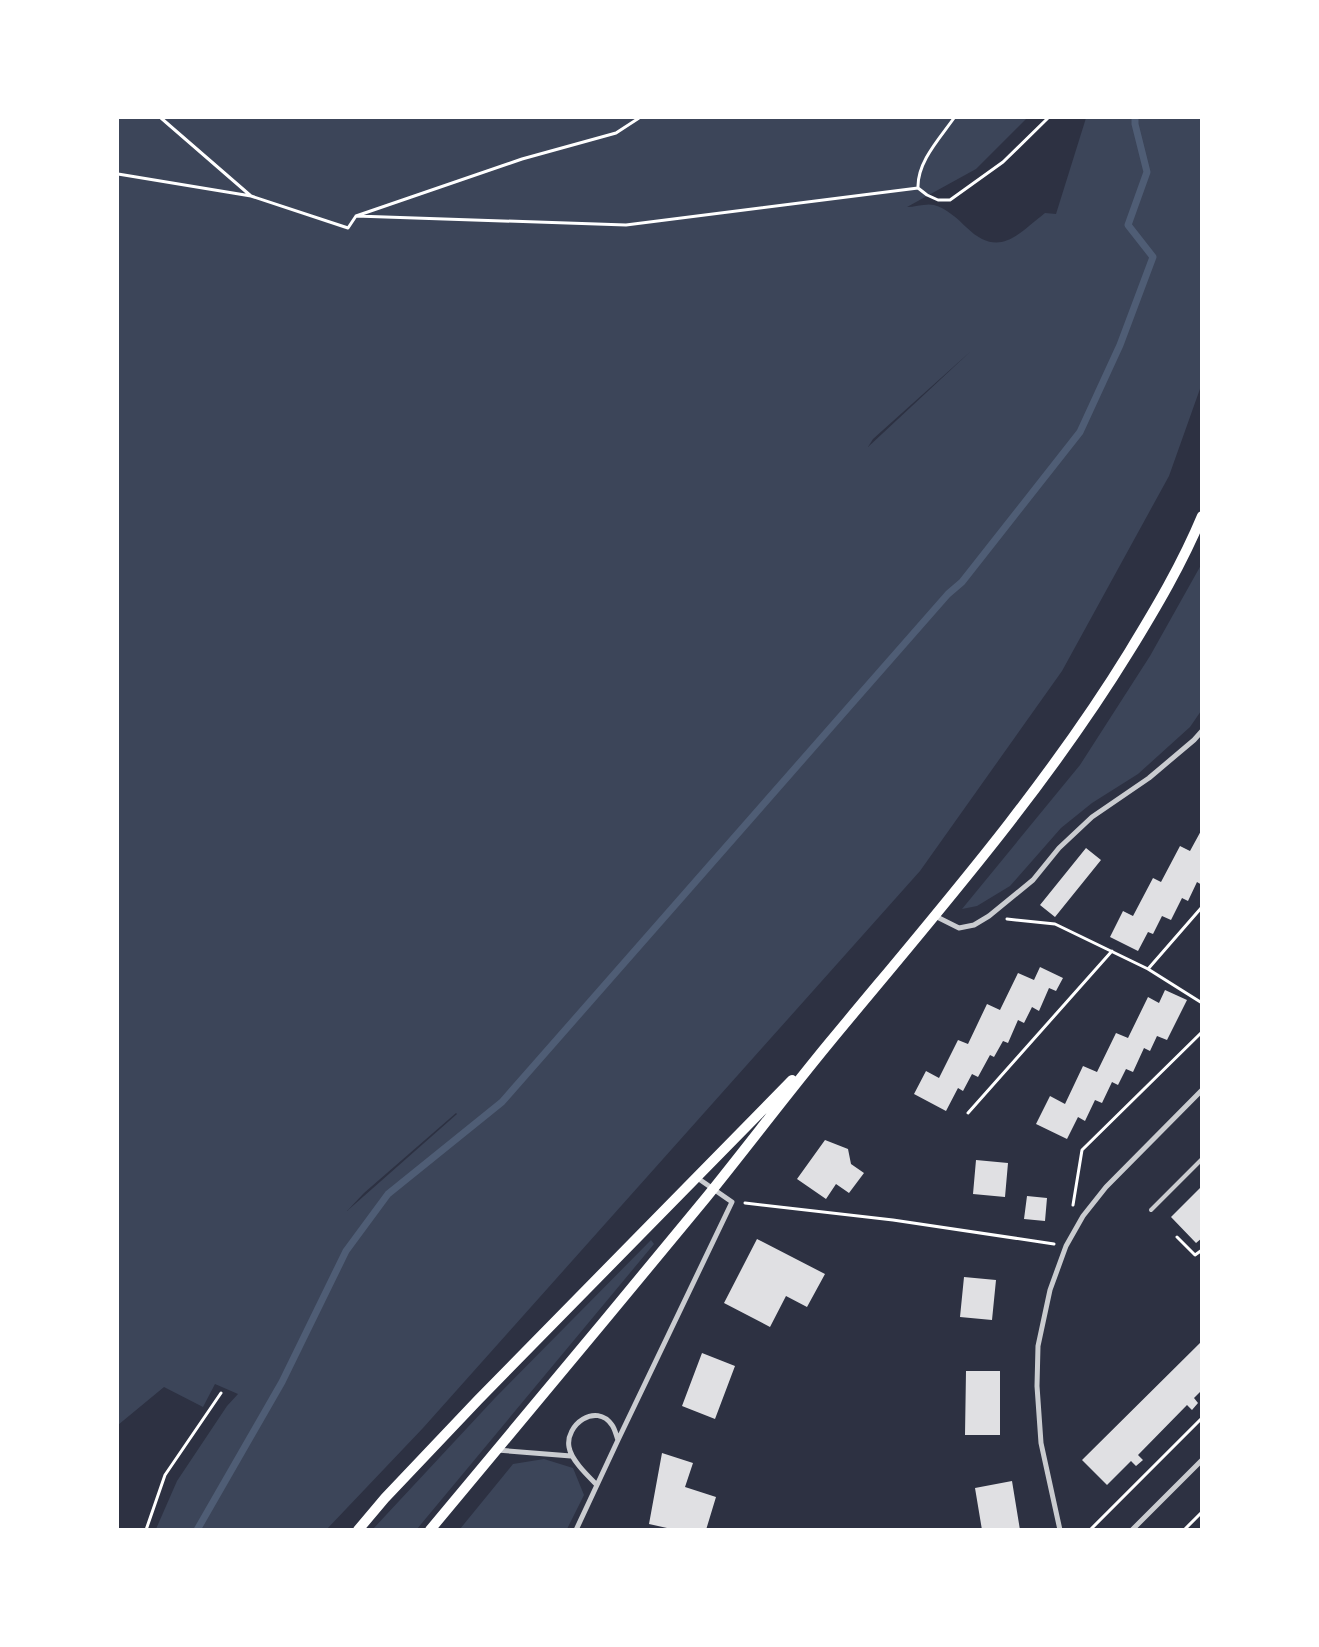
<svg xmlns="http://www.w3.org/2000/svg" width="1319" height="1647" viewBox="0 0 1319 1647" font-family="'Sofia Sans Condensed',sans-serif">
<rect width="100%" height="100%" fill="#2d3142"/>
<path fill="#3c4559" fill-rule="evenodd" d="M 118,118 L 1027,118 L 976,169 L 907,207 C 915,207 926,203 934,205 C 946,208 958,219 966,227 C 999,259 1017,235 1045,213 L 1056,214 L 1086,118 L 1201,118 L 1201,386 L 1169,476 L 1062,671 L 920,871 L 423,1428 L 327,1529 L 156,1529 L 177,1481 L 227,1406 L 238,1394 L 215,1384 L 203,1407 L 164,1387 L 118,1425 ZM 971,351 L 868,447 L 873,439 ZM 456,1113 L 457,1114 L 347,1211 L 364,1193 Z
M 1201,565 L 1201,711 L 1190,727 L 1138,774 L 1092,803 L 1061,828 L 1010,886 L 977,906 L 962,909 L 1080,765 L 1150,656 Z
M 651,1240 L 654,1244 L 417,1529 L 373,1529 L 495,1398 Z
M 544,1459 L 573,1468 L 584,1495 L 567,1529 L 460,1529 L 513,1464 Z"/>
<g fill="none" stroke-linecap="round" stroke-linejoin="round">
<path stroke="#4f5d75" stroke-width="7" d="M 197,1530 L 282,1382 L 346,1251 L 388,1194 L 502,1102 L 948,594 L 962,582 L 1080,432 L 1120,345 L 1153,257 L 1128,225 L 1147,172 L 1135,124 L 1135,118"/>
</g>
<path fill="#e0e0e3" d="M 1202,829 L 1202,885 L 1197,882 L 1188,901 L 1182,898 L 1171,920 L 1162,916 L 1153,934 L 1148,932 L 1138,951 L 1110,937 L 1123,911 L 1133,916 L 1153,878 L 1161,882 L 1180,846 L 1190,851 Z
M 1086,848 L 1101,860 L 1055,917 L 1040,905 Z
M 1040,967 L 1063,978 L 1056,991 L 1049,988 L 1039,1011 L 1032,1007 L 1024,1023 L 1018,1020 L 1008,1043 L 1003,1041 L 994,1057 L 990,1055 L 978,1077 L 972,1074 L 963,1091 L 958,1088 L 946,1111 L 914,1094 L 926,1071 L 939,1078 L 958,1040 L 968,1044 L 987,1004 L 1000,1010 L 1018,973 L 1034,980 Z
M 1165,990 L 1187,1000 L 1167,1040 L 1157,1036 L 1150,1051 L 1144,1048 L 1133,1072 L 1126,1069 L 1118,1085 L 1112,1082 L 1102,1103 L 1095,1100 L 1085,1121 L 1078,1117 L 1067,1139 L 1036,1124 L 1050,1096 L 1065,1104 L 1083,1066 L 1097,1072 L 1116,1033 L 1128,1038 L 1148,997 L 1159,1003 Z
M 825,1140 L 848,1149 L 851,1164 L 864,1173 L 849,1193 L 836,1184 L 826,1199 L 797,1179 Z
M 976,1160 L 1008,1163 L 1005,1197 L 973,1194 Z
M 1202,1186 L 1202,1238 L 1196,1243 L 1171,1217 Z
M 1027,1196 L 1047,1198 L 1045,1221 L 1024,1219 Z
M 757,1239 L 825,1274 L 807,1307 L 786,1296 L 770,1327 L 724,1303 Z
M 964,1277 L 996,1280 L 992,1320 L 960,1317 Z
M 1202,1341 L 1202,1390 L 1194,1398 L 1198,1403 L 1192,1410 L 1187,1405 L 1138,1455 L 1143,1460 L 1136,1466 L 1131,1461 L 1107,1485 L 1082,1460 Z
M 702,1353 L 735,1366 L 715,1419 L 682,1406 Z
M 966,1371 L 1000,1371 L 1000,1435 L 965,1435 Z
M 662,1453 L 693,1463 L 685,1487 L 716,1497 L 706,1530 L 676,1530 L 649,1524 Z
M 1012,1481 L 1020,1530 L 982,1530 L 975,1488 Z"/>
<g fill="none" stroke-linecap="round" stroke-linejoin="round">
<path stroke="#fff" stroke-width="3" d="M 161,118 L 251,196
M 954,118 C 940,138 917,162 918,188 L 927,195 L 938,200 L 950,200 L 1003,162 L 1048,118
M 118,174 L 251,196 L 348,228 L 356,216 L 522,159 L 616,133 L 639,118
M 356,216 L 626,225 L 918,188
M 1007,919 L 1055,924 L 1148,969 L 1202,1003
M 1148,969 L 1202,907
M 968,1113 L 1112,951
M 745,1203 L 893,1220 L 1054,1244
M 1073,1205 L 1082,1150 L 1202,1032
M 1177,1237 L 1195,1255 L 1202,1250
M 146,1530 L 165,1475 L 221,1393
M 1090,1530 L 1202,1418
M 1184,1530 L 1202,1512"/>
<path stroke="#caccd0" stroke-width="4" d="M 1151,1210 L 1202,1159"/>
<path stroke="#caccd0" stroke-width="5" d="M 935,916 L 959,928 L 974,925 L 989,916 L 1033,880 L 1059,848 L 1092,817 L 1149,778 L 1194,740 L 1202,731
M 618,1440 L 732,1202 L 696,1177
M 497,1450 L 571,1456
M 576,1530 L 597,1485 C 588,1476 571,1460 569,1447 C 565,1425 596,1402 612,1425 C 615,1429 616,1435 618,1440 L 597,1485
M 1060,1530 L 1041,1443 L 1037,1386 L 1038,1346 L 1050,1290 L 1066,1246 L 1083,1216 L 1106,1187 L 1202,1090
M 1132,1530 L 1202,1460"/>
<path stroke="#fff" stroke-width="10" d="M 358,1530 L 385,1498 L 478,1400 L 792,1080
M 430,1530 C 522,1419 614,1310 705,1199 C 747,1147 787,1094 829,1043 C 934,916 1043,792 1129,652 C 1156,608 1182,564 1202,516"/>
</g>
<rect width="1319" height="1647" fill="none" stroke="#ffffff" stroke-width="238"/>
</svg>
